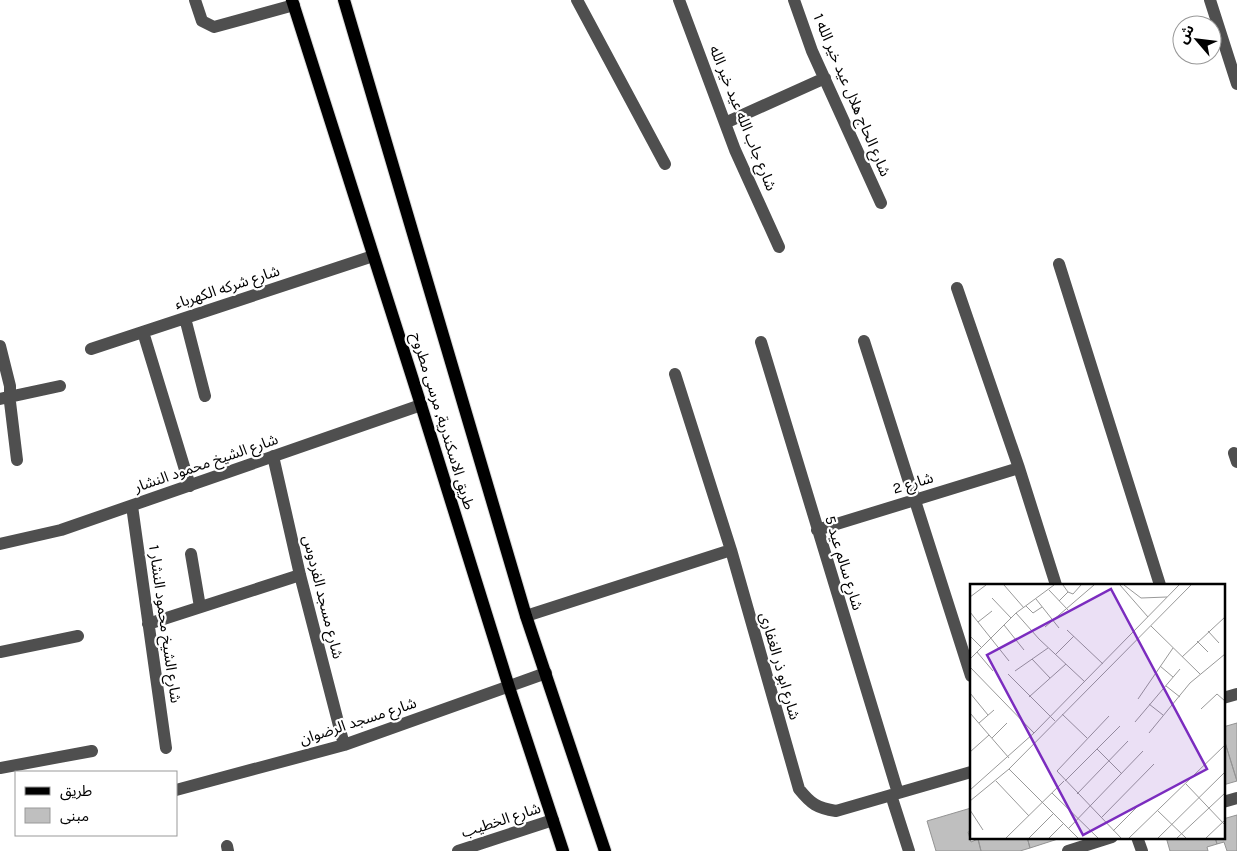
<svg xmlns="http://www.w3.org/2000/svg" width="1237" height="851" viewBox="0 0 1237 851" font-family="Karla,'Noto Sans Arabic',sans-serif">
<rect width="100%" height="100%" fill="#fff"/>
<path fill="#bfbfbf" stroke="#939393" d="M 1237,723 L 1237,781 L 1223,736 L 1223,727 Z
M 1223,736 L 1237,781 L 1223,785 Z
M 971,808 L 971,831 L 968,832 L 971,842 L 978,839 L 981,851 L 936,851 L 927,821 Z
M 1237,815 L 1237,851 L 1227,851 L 1224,842 L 1217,844 L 1215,837 L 1223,837 L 1223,819 Z
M 985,837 L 1027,837 L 1030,848 L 1020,851 L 981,851 L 978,839 Z
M 1027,837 L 1064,837 L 1030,848 Z
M 1166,837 L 1215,837 L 1217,844 L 1207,847 L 1208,851 L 1170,851 Z"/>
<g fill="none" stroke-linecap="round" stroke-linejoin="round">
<defs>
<path id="major" d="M 292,0 L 421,405 L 509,687 L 563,851
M 344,0 L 526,616 L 605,851"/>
</defs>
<use href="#major" stroke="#dbdbdb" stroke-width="14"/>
<path stroke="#4f4f4f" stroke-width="12" d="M 195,0 L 202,21 L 214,27 L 294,5
M 577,0 L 665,164
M 679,0 L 735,150 L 779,247
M 794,0 L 812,51 L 881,203
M 1210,0 L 1237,84
M 725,123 L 825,78
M 1059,264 L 1160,585
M 957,288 L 1019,468 L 1056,585
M 185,318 L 205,396
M 143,332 L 190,486
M 864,341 L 971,676
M 761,342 L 898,793
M 0,346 L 10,386 L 10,402 L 17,460
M 91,349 L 373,256
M 675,374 L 731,550 L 799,789 C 811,804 817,808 836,811 L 971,772
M 0,399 L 60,386
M 1234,453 L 1237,462
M 273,456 L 300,575 L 344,745
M 132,506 L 166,748
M 817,530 L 1019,468
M 0,544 L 61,530 L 421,405
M 191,554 L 200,607
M 526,616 L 731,550
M 148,624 L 300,575
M 0,652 L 78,636
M 1223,698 L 1237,694
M 0,768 L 92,751
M 176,790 L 344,745 L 546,673
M 891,795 L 909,851
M 1223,802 L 1237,798
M 1137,837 L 1142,851
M 227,846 L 228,851
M 458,851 L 553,820
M 1068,851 L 1112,837"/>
<use href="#major" stroke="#000" stroke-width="12"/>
</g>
<g text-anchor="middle" stroke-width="4.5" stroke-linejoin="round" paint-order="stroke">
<g font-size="15" fill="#000" stroke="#fff">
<text transform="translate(852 95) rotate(67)" y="5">شارع الحاج هلال عيد خير الله 1</text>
<text transform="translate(743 118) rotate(68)" y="5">شارع جاب الله عيد خير الله</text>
<text transform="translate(227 287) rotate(-18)" y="5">شارع شركه الكهرباء</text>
<text transform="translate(443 421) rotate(73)" y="5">طريق الاسكندرية, مرسى مطروح</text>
<text transform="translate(206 463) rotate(-19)" y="5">شارع الشيخ محمود النشار</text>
<text transform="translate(913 483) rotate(-17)" y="5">شارع 2</text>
<text transform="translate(844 563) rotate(73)" y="5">شارع سالم عيد 5</text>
<text transform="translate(323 597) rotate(76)" y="5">شارع مسجد الفردوس</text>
<text transform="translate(165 624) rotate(82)" y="5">شارع الشيخ محمود النشار 1</text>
<text transform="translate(780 666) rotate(74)" y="5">شارع ابو ذر الغفارى</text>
<text transform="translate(358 721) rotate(-18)" y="5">شارع مسجد الرضوان</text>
<text transform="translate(501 820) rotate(-18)" y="5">شارع الخطيب</text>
</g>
</g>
<g transform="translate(970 584)">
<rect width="255" height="255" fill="#fff"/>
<path fill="none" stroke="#999" stroke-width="1" d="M 34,1 L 54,24M 150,1 L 178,33M 154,1 L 171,14 L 197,13M 79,6 L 98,26M 98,8 L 103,10 L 111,1M 0,13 L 16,1M 22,14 L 41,34M 66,15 L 89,44M 89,17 L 98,8 L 93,1M 56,22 L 63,29 L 72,23M 0,28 L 39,77M 46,29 L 69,55 L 115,98M 8,38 L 22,27M 34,41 L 54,66M 181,42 L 230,90M 75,43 L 124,1M 97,46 L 133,80M 238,47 L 249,59M 0,52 L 12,64M 227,57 L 238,68M 7,68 L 23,87M 85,71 L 104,52M 212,73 L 255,33M 0,75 L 46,29 L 84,1M 62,75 L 80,94M 190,82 L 203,93M 0,83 L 64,149M 45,87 L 78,64M 38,90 L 85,137M 196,102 L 210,113M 0,109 L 18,131M 59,113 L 96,80M 168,115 L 203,64M 179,120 L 193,131M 231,125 L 247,110 L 255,117M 0,129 L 39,174M 92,130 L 117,154M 139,132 L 87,187 L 151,254M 165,138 L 210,85M 9,139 L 24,126M 179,149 L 220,99 L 255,70M 22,154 L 37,139M 127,165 L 152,190M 0,168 L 19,151M 39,185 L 108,254M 26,197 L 59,232M 95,197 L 150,142M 216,200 L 255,241M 0,206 L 64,149 L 209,1M 82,209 L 128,254M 107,210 L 158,157M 0,217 L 39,185 L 221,1M 0,226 L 13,246M 188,227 L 216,254M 131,234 L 184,180M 98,245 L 173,167M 143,247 L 170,220M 36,254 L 94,197M 59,254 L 83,230M 79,254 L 93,240M 159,254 L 255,161M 188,254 L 255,188M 207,254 L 255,209M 236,254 L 255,236"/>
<path fill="#7b2cbf" fill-opacity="0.15" stroke="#7b2cbf" stroke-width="2.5" d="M 141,5 L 237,185 L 113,251 L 17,71 Z"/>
<rect width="255" height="255" fill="none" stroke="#000" stroke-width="2.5"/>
</g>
<rect x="15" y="771" width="162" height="65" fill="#ffffff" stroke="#999999"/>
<rect x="25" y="787" width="25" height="8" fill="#000000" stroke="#999999"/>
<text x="60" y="796" font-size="15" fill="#000000">طريق</text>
<rect x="25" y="808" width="25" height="15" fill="#bfbfbf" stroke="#999999"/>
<text x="60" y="821" font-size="15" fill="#000000">مبنى</text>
<g transform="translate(1197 40) rotate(298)"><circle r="24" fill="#ffffff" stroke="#999999"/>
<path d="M0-4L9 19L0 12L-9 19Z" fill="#000000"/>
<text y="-8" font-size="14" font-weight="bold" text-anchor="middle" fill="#000000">ش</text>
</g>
</svg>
